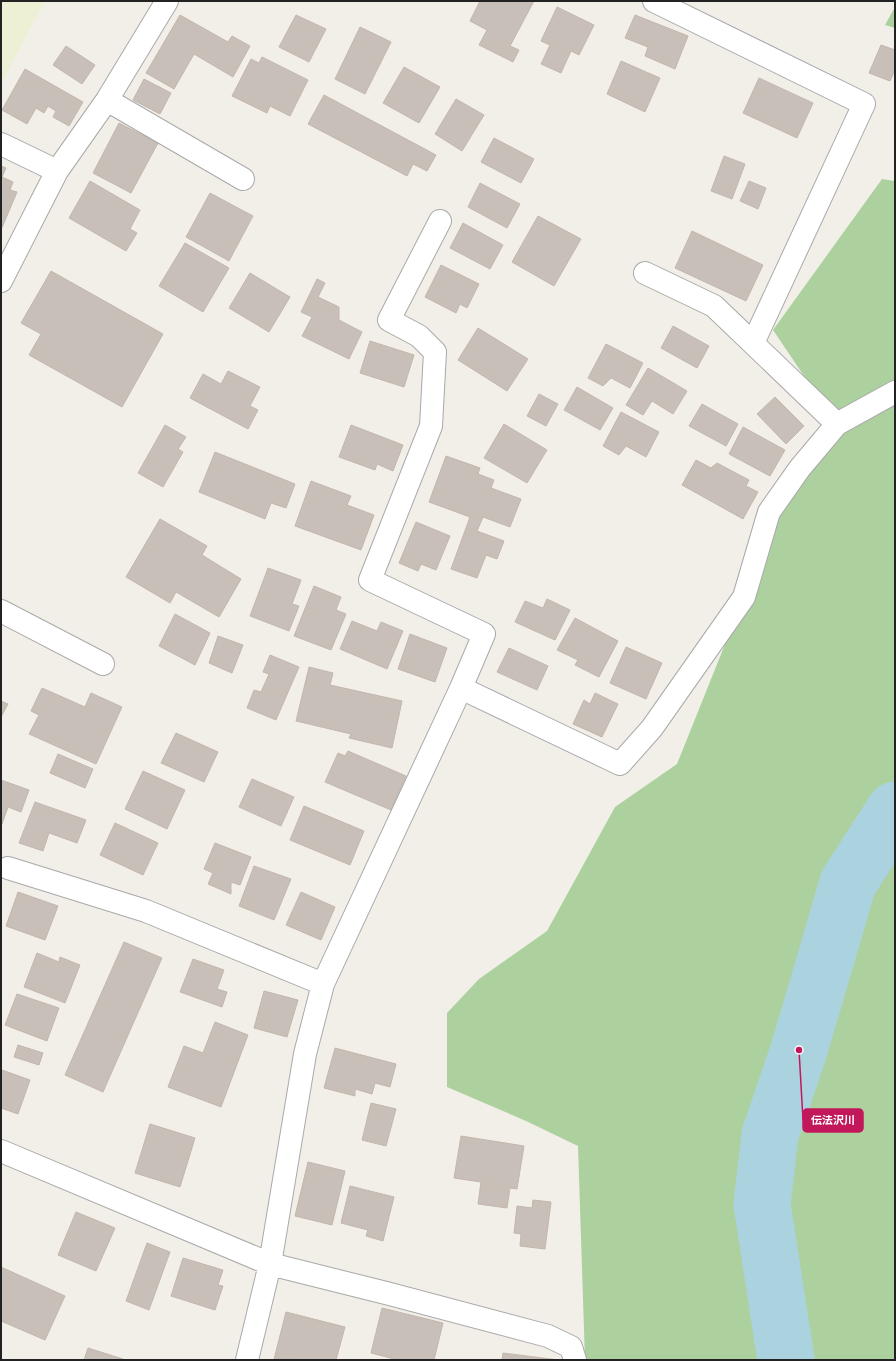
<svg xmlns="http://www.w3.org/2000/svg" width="896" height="1361" viewBox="0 0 896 1361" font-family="Barlow,'Noto Sans JP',sans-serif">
<rect width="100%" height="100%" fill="#f2efe9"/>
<path fill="#eef0d5" d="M 1,1 L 45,1 L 1,84 Z"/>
<path fill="#add19e" d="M 895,7 L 895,28 L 885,25 Z
M 882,179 L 895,181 L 895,1360 L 585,1360 L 578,1146 L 526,1121 L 447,1087 L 447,1013 L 479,979 L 547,931 L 615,807 L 677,764 L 782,502 L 837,425 L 773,330 Z"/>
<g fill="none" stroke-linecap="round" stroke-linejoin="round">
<path stroke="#aad3df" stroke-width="57" d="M 786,1360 L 762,1204 L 770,1135 L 799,1050 L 848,883 L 895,810"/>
</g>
<path fill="#c7bfb8" stroke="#c4b6ab" d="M 480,1 L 534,1 L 510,46 L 519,50 L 513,62 L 479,45 L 487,30 L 470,21 Z
M 557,7 L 594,25 L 579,55 L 571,51 L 561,73 L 541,64 L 550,45 L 541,41 Z
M 180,15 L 228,42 L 232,36 L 250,46 L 233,77 L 194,54 L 174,89 L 146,73 Z
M 296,15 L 326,29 L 309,62 L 279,47 Z
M 635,15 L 688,36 L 675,69 L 645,56 L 648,47 L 625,38 Z
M 360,27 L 391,42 L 365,94 L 335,79 Z
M 881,45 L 895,50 L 895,70 L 890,81 L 869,73 Z
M 66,46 L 95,65 L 82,84 L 53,65 Z
M 262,57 L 308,80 L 290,116 L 270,106 L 267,113 L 232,96 L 251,59 L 259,63 Z
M 621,61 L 660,78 L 645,112 L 607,94 Z
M 404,67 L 440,87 L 419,123 L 383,103 Z
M 25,69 L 83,102 L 69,126 L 53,117 L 56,111 L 48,106 L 44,113 L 36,108 L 27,124 L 2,110 Z
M 759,78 L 813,103 L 797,138 L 743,113 Z
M 144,79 L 171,93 L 160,114 L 133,100 Z
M 324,95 L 436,155 L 427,171 L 413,164 L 407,176 L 308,124 Z
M 456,99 L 484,115 L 462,151 L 435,134 Z
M 119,123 L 158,143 L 131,193 L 93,173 Z
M 494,138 L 534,159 L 521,183 L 481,162 Z
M 724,156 L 745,164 L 732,199 L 711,191 Z
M 1,166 L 6,168 L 2,177 L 13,182 L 10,190 L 17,192 L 1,230 Z
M 90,181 L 140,210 L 130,229 L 137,233 L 126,251 L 69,218 Z
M 749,181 L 766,188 L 758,209 L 740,201 Z
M 480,183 L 520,204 L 507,228 L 468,207 Z
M 210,193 L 253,216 L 229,261 L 186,237 Z
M 538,216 L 581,239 L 554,286 L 512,262 Z
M 463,223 L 503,245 L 490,269 L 450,248 Z
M 692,231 L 763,265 L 746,301 L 675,268 Z
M 185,243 L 229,268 L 203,312 L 159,286 Z
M 441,265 L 479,284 L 467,308 L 460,304 L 456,313 L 425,297 Z
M 51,271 L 163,334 L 122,407 L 29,355 L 41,334 L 21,323 Z
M 250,273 L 290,297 L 269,332 L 229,308 Z
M 317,279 L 325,283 L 318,297 L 339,307 L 339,320 L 362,332 L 349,359 L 302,336 L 312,317 L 301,312 Z
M 673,326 L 709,346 L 697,368 L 661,348 Z
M 478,328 L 528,359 L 507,391 L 458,360 Z
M 370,341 L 414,355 L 404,387 L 360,373 Z
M 606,344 L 643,363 L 630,388 L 611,378 L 603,386 L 588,378 Z
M 648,368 L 687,391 L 673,414 L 652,401 L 643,415 L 626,405 Z
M 228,371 L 260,387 L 250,406 L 258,410 L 248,429 L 190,398 L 203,374 L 221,384 Z
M 577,387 L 613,408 L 600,430 L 564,410 Z
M 539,394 L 558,404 L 546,426 L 527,416 Z
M 775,397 L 804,426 L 786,444 L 757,414 Z
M 702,404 L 738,424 L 726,446 L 689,426 Z
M 621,412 L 659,432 L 646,457 L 626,446 L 619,455 L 603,446 Z
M 504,424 L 547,450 L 527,483 L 484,458 Z
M 165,425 L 186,437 L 178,449 L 183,452 L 163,487 L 138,473 Z
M 351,425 L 403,445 L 393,471 L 377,464 L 375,470 L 339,457 Z
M 743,427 L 785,450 L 770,476 L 729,454 Z
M 215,452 L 295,484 L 286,508 L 271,503 L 265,519 L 199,492 Z
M 446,456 L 480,468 L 478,474 L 494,480 L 491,488 L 521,499 L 510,527 L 483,517 L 477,531 L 504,541 L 497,559 L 486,555 L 477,578 L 451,569 L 470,517 L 429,502 Z
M 696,460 L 711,468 L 717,463 L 749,480 L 746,486 L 758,492 L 743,519 L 682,485 Z
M 311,481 L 351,496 L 347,505 L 374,515 L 361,550 L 295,526 Z
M 160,519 L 207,546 L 202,555 L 241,579 L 219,617 L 176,592 L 170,603 L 126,577 Z
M 416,522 L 450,536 L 436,570 L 421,564 L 418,571 L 399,563 Z
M 268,568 L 301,580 L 292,604 L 299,606 L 289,631 L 250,616 Z
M 314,586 L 341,597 L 336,610 L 346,614 L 331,650 L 294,636 Z
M 547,599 L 570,610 L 555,640 L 515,622 L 525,601 L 543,608 Z
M 175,614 L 210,633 L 195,665 L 159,646 Z
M 575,618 L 618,641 L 599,677 L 575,665 L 578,660 L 557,650 Z
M 352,621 L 377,631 L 381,622 L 403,631 L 387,669 L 340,649 Z
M 410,634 L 447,648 L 435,682 L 398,669 Z
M 218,636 L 243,645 L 232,673 L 209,663 Z
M 626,647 L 662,663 L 646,699 L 610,683 Z
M 509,648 L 548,666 L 537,690 L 497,672 Z
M 270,655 L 299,667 L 276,720 L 247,708 L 254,690 L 261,692 L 269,674 L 263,672 Z
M 309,667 L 333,673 L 330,685 L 402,701 L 392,748 L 349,738 L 351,734 L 296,721 Z
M 42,688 L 85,707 L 91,693 L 122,707 L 96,764 L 29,734 L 39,715 L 31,711 Z
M 595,693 L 618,704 L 602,737 L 573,724 L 584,700 L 590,704 Z
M 1,701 L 8,704 L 1,717 Z
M 176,733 L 218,752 L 204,782 L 161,763 Z
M 348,751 L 406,776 L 391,810 L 325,782 L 338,753 L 345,756 Z
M 58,754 L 93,769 L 85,788 L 50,773 Z
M 143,771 L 185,790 L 167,829 L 125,809 Z
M 252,779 L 294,797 L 281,826 L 239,807 Z
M 1,780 L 29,790 L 21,812 L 8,807 L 2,824 Z
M 35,802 L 86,820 L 77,843 L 49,833 L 43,851 L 19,843 Z
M 304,806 L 364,831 L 350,865 L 290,840 Z
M 115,823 L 158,843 L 143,875 L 100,855 Z
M 215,843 L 251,857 L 240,885 L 231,882 L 231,894 L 208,884 L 213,873 L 204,869 Z
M 254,866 L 291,879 L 274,920 L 239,906 Z
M 18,892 L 58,906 L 45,940 L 6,926 Z
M 301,892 L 335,907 L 321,940 L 286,925 Z
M 124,942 L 162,958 L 103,1092 L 65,1075 Z
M 37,953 L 59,962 L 60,957 L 80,965 L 65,1003 L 24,987 Z
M 193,959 L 224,970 L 217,989 L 227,992 L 222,1007 L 180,992 Z
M 264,991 L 298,1000 L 287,1037 L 254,1028 Z
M 17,994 L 59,1008 L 47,1041 L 5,1025 Z
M 215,1022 L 248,1035 L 221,1107 L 168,1087 L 184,1046 L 203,1053 Z
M 18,1045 L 43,1053 L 39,1065 L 14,1057 Z
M 335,1048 L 396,1064 L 390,1087 L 375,1083 L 372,1094 L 355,1089 L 355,1096 L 324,1088 Z
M 2,1070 L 30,1080 L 18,1114 L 1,1108 L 1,1074 Z
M 371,1103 L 396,1109 L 386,1146 L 362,1140 Z
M 150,1124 L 195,1138 L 180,1187 L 135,1173 Z
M 461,1136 L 524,1146 L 517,1189 L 510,1188 L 507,1208 L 478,1204 L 481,1182 L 454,1178 Z
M 308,1162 L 345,1171 L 332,1225 L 295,1216 Z
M 350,1186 L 394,1197 L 383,1241 L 366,1236 L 368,1230 L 341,1223 Z
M 533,1200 L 551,1202 L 545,1249 L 520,1246 L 521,1234 L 514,1233 L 517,1206 L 532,1208 Z
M 76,1212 L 115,1228 L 96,1271 L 58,1255 Z
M 147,1243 L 170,1252 L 149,1310 L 126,1301 Z
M 183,1258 L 223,1270 L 218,1285 L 223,1286 L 215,1310 L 171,1296 Z
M 1,1267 L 65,1296 L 45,1340 L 1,1321 Z
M 382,1308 L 443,1323 L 434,1360 L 398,1360 L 371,1353 Z
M 286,1312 L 345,1327 L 336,1360 L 274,1359 Z
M 88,1348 L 123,1359 L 123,1360 L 84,1360 Z
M 503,1353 L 559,1360 L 502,1360 Z"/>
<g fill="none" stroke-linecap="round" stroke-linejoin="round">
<defs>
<path id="minor" d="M 654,1 L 864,104 L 753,343
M 107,100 L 243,179
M 1,144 L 57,171
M 645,273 L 714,306 L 837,424
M 1,281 L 57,171 L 107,100 L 167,1
M 1,611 L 103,664
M 461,688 L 620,764 L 652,728 L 744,597 L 769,512 L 800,468 L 837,424 L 895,392
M 8,868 L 146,911 L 323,984
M 1,1151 L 270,1264 L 386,1293 L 548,1336 L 571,1347 L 575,1360
M 247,1360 L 270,1264 L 305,1054 L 323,984 L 461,688 L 484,634 L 370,580 L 431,426 L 435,352 L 419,336 L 389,320 L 440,221"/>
</defs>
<use href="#minor" stroke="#a9a9a9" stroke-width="24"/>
<use href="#minor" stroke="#fff" stroke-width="22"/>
</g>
<path fill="none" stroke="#c2185b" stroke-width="1.5" d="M799 1050L803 1120"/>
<circle fill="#c2185b" stroke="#fff" stroke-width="1.5" cx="799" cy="1050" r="4"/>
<rect fill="#c2185b" stroke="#c2185b" stroke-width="1.5" x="803" y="1109" width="60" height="23" rx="4"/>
<g font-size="11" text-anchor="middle" font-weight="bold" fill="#fff">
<text x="833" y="1124">伝法沢川</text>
</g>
<rect width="896" height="1361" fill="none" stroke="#222222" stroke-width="4"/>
</svg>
